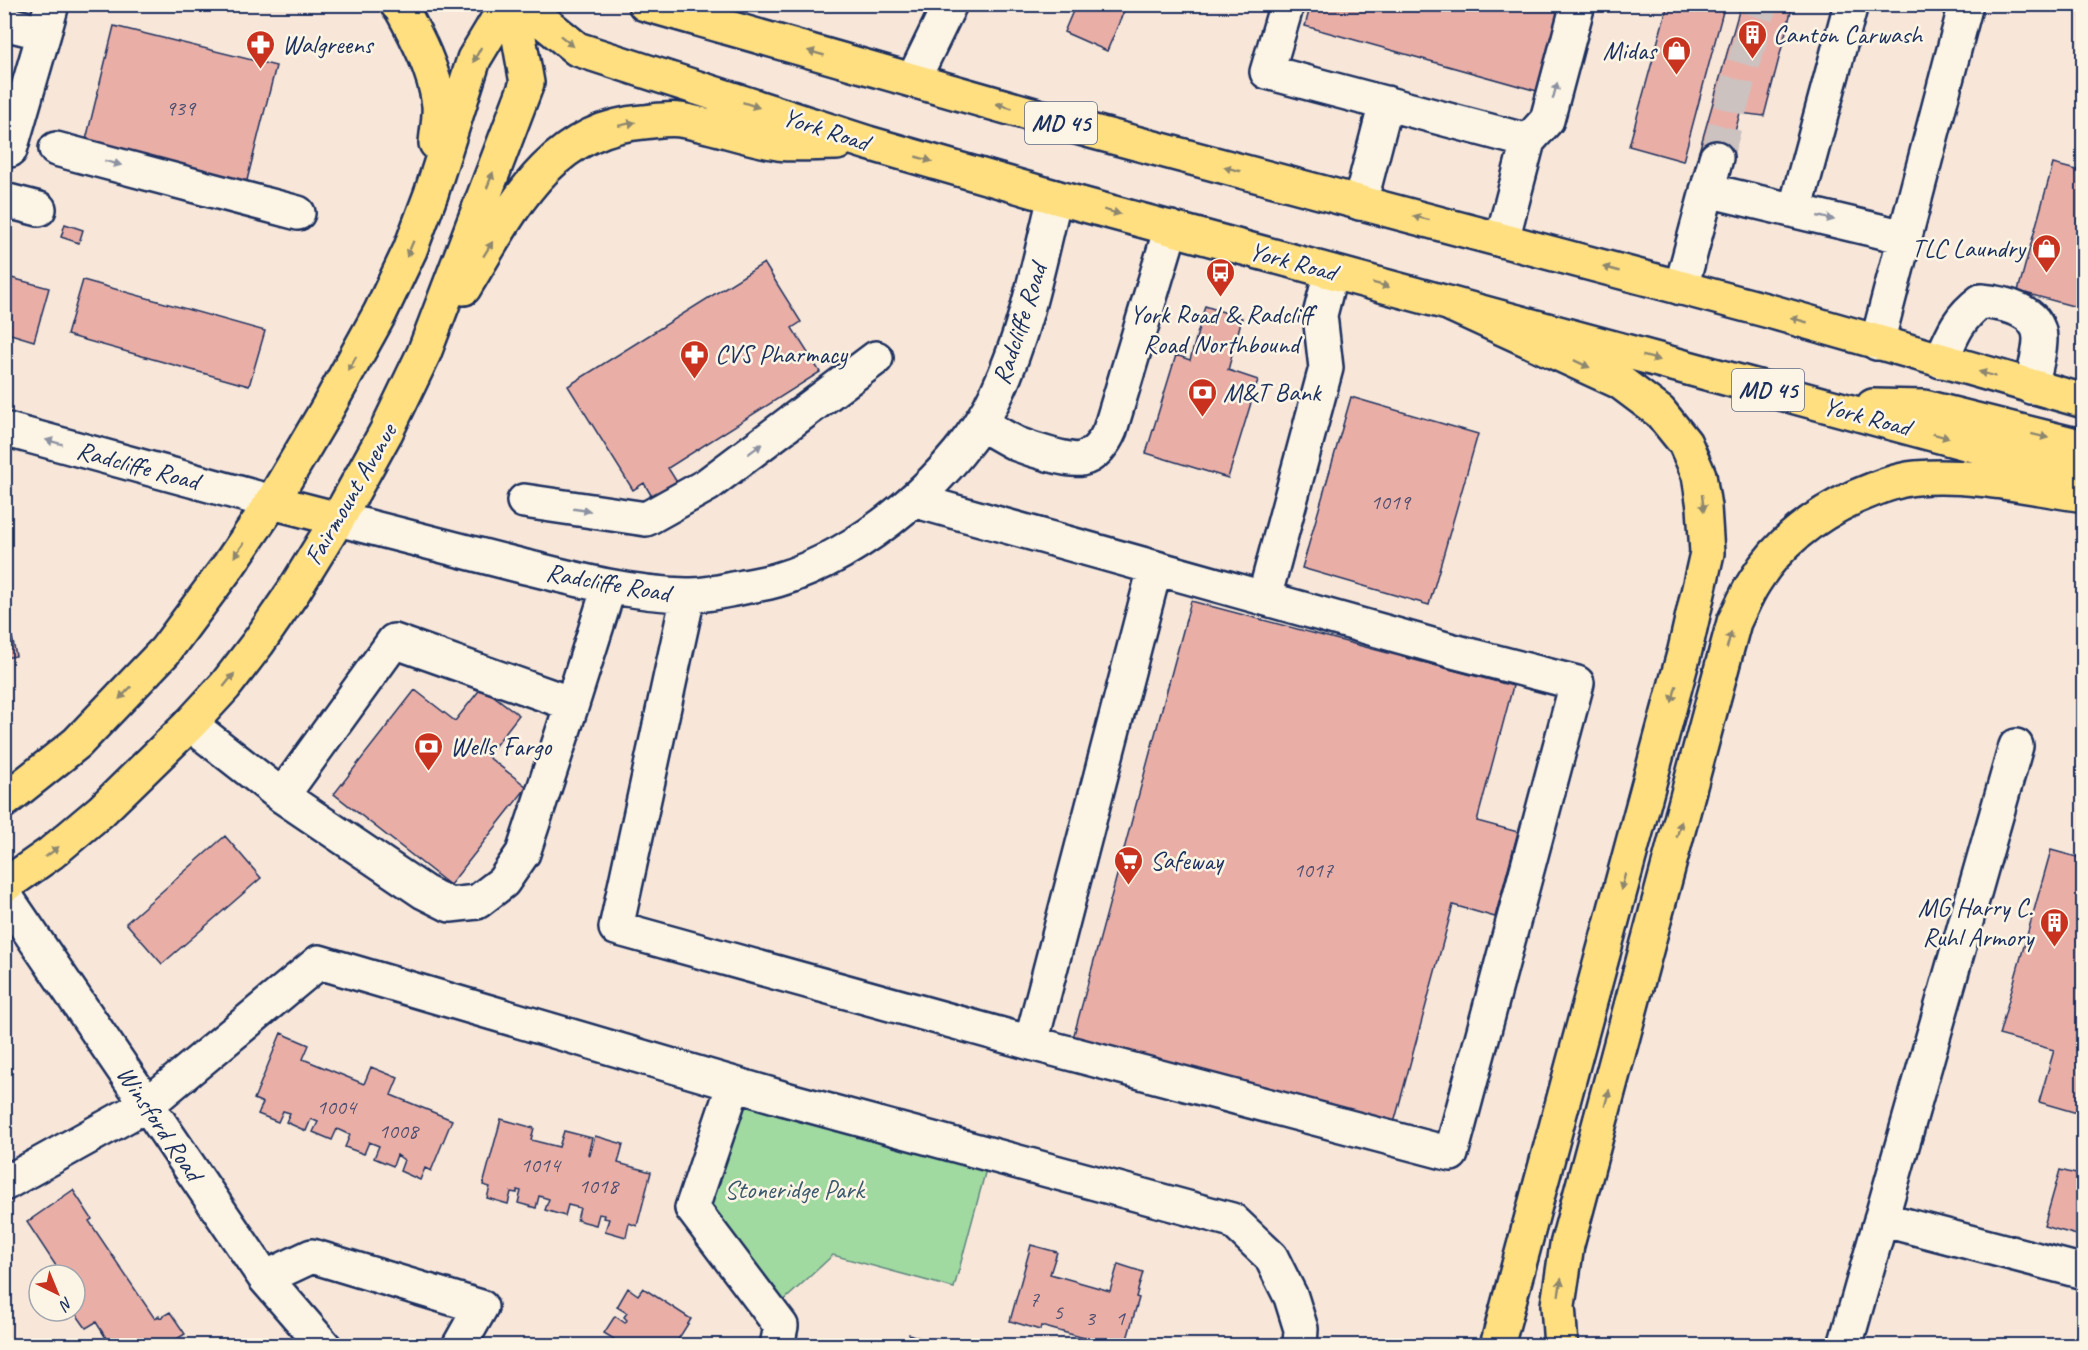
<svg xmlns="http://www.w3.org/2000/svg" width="2088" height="1350" viewBox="0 0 2088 1350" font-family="Caveat,sans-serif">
<rect width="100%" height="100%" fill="#f8e7d9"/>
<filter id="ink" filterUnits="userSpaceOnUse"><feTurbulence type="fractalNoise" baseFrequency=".0167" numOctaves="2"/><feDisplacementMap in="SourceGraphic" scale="12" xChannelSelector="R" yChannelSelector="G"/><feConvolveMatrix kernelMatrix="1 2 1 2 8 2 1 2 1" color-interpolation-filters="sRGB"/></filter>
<g filter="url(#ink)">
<path fill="#a0daa0" stroke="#5e847f" stroke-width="1.5" d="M 754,1098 L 988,1162 L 954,1288 L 833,1255 L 778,1306 L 706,1219 L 735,1110 Z"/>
<path fill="#e9afa7" stroke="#1b2f5e" stroke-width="1.5" d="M 1076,4 L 1127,4 L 1107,51 L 1064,32 Z
M 1311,4 L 1561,4 L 1537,91 L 1305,26 Z
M 1668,4 L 1725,4 L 1683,161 L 1629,146 Z
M 1741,4 L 1793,4 L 1764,116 L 1740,113 L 1727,161 L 1698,155 Z
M 114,26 L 276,66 L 245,188 L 84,148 Z
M 2053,164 L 2084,172 L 2084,309 L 2018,291 Z
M 65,224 L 83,230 L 79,243 L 61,237 Z
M 764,263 L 801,322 L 792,328 L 820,372 L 668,468 L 680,487 L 655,502 L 644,483 L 633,490 L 568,386 Z
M 4,276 L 49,288 L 34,341 L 4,332 Z
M 83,280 L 265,331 L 249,386 L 67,335 Z
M 1205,306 L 1242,318 L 1228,370 L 1258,380 L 1228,478 L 1146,453 L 1176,355 L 1190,360 Z
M 1351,397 L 1478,434 L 1429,605 L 1302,568 Z
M 4,599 L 16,656 L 4,658 Z
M 1191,601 L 1513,686 L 1477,821 L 1518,832 L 1495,917 L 1453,905 L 1393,1127 L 1072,1042 Z
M 482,687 L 519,715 L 487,756 L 527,787 L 450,885 L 334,794 L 415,690 L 455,721 Z
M 225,836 L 261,878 L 162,964 L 126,923 Z
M 2051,850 L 2084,859 L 2084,1115 L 2039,1102 L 2054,1050 L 1999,1035 Z
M 281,1033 L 309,1045 L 303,1059 L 364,1084 L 371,1067 L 398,1078 L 391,1095 L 452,1120 L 431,1171 L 425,1168 L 420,1180 L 400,1171 L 404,1160 L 397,1155 L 393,1166 L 374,1158 L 379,1146 L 369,1142 L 364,1154 L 345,1147 L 350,1135 L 337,1129 L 332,1140 L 313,1132 L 318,1122 L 311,1119 L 306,1131 L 286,1122 L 290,1113 L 283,1111 L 278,1122 L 258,1114 L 263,1103 L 254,1099 Z
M 501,1119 L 534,1128 L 531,1140 L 559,1147 L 564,1131 L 592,1138 L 588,1154 L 590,1155 L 595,1136 L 623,1144 L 618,1163 L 651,1172 L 637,1226 L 629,1223 L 626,1237 L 605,1231 L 609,1219 L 603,1218 L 604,1215 L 599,1214 L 596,1225 L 577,1220 L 580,1208 L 568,1205 L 565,1216 L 545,1210 L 549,1199 L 539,1196 L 536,1208 L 518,1203 L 521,1191 L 517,1190 L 517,1193 L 511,1192 L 508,1204 L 487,1198 L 490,1187 L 483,1185 Z
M 2060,1170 L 2084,1176 L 2084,1237 L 2044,1226 Z
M 73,1190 L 92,1219 L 89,1221 L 155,1319 L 159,1316 L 160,1318 L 170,1312 L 185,1334 L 175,1340 L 179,1346 L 111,1346 L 96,1322 L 86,1328 L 74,1311 L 75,1304 L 80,1301 L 75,1294 L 75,1275 L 62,1275 L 27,1222 Z
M 1031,1245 L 1057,1252 L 1050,1274 L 1110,1291 L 1118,1264 L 1143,1272 L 1136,1297 L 1139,1298 L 1125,1346 L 1101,1346 L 1094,1343 L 1095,1341 L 1041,1326 L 1040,1330 L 1010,1321 Z
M 628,1288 L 638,1295 L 643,1288 L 691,1319 L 674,1346 L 609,1346 L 614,1339 L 604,1333 L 615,1316 L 625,1323 L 627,1320 L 624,1317 L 627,1313 L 617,1307 Z
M 909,1334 L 942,1346 L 905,1346 Z"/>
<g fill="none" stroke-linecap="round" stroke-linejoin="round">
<path stroke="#ccc2c0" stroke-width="33" stroke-dasharray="33 16" stroke-linecap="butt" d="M 1716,158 L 1761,4"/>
<defs>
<path id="minor" d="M 1287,4 L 1267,72 L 1528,141 L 1502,240
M 4,23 L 44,33 L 52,4
M 913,80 L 950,4
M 1528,141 L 1547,120 L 1578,4
M 4,148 L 10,150 L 44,33
M 56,149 L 298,213
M 1707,190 L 1905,237
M 4,200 L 39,209
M 1360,203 L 1386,103
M 1795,211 L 1851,4
M 1681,288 L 1716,158
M 1877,343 L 1966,4
M 1941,361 C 1952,335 1958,318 1981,301 C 2003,303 2040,310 2040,339 C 2040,354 2034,372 2031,387
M 980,423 C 992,430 1005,438 1017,444 C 1030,449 1069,462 1081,459 C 1095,456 1105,442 1110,430 L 1171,228
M 4,429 L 272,502
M 524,501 L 646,519 L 707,485 L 876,358
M 338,519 C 398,534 458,550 518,565 C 574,579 630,594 687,595 C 704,596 723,591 739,588 C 751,585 764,584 777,580 C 861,556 960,473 997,393 C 1026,331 1039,262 1055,197
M 688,596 L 616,928 L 1031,1043 L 1451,1154 L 1577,683 L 1453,651 L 913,500
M 1264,598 L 1326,368 L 1320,315 L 1331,272
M 190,724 L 282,796 L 394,641 L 572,704 L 609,587
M 282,796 L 424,892 L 450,905 L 477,902 L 503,882 L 523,853 L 572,704
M 4,894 L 265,1278 L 324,1346
M 1031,1043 L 1155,568
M 734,1084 L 692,1208 L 781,1326 L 777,1346
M 4,1184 L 148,1104 L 319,962 L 789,1100 L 1232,1220 L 1271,1257 L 1291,1297 L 1301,1329 L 1300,1346
M 1881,1219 L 2084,1272
M 265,1278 L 312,1256 L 481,1307 L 459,1346
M 1845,1346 L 2016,746"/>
<path id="major" d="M 397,4 L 401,8 C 417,37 435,71 439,105 C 440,117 437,131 436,143
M 522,4 L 577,49 L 868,143 L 1055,197 L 2084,475
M 645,4 L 1094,132 L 1769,311 L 2084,401
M 464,288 C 509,215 547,129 643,122 C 655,121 668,118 680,120 C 713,125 745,138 778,143 C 797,145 818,143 837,143
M 1873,406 L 1924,407 L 2084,447
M 272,502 L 338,519
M 4,801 L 77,743 L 165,651 L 229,565 L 272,502 L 327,409 L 380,313 L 410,250 L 431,194 L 474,59 L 507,4
M 4,886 L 51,853 L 101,811 L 190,724 L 225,686 L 258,643 L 293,592 L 338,519 L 386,432 L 424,353 L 527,83 L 513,4"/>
<path id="highway" d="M 1452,305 L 1620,382 L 1660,412 L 1685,443 L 1699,475 L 1704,507 L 1707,553 L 1685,650 L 1497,1346
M 1561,1346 L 1558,1305 L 1567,1245 L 1734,622 C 1741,608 1747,593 1755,581 C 1779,542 1814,516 1855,497 C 1874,489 1895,480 1916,478 C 1971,473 2029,487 2084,495"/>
</defs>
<use href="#minor" stroke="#1b2f5e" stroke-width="38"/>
<use href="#major" stroke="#1b2f5e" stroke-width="38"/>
<use href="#highway" stroke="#1b2f5e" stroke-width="38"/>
<use href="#minor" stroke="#fcf5e5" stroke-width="33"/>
<use href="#major" stroke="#ffdf80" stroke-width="33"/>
<use href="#highway" stroke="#ffdf80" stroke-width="33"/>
</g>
<defs><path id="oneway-solid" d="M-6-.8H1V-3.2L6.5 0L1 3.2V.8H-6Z" transform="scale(1.5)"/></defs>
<g fill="#8d876f">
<use href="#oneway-solid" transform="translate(567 41) rotate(39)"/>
<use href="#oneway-solid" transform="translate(816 53) rotate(-164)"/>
<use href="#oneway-solid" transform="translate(477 55) rotate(118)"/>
<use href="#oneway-solid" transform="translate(751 105) rotate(18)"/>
<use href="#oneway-solid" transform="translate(1004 106) rotate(-164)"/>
<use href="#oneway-solid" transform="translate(627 124) rotate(-12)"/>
<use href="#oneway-solid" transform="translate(924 159) rotate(16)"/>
<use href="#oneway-solid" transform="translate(1232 169) rotate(-165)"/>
<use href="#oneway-solid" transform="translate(490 180) rotate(-69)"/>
<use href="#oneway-solid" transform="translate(1112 212) rotate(15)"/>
<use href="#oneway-solid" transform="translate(1421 218) rotate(-166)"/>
<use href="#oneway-solid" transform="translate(410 249) rotate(113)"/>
<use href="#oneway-solid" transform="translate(488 249) rotate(-58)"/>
<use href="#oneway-solid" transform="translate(1611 269) rotate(-165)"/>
<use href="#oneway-solid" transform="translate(1381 285) rotate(15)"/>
<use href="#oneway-solid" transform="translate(1799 320) rotate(-164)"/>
<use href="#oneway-solid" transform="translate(1651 358) rotate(15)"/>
<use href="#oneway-solid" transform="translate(352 364) rotate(119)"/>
<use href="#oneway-solid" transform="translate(1582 364) rotate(25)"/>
<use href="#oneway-solid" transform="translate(1987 374) rotate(-164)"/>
<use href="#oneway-solid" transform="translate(1941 436) rotate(15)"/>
<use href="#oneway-solid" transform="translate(2040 436) rotate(14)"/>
<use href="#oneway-solid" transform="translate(1703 503) rotate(83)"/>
<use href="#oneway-solid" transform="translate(239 550) rotate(125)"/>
<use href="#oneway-solid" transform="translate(1729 640) rotate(-75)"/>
<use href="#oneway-solid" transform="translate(229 680) rotate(-51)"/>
<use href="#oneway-solid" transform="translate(125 693) rotate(134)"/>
<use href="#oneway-solid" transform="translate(1674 694) rotate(105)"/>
<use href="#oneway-solid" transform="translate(1679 829) rotate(-75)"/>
<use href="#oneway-solid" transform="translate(52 852) rotate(-38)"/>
<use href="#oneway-solid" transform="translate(1623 882) rotate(105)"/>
<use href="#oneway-solid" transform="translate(1607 1098) rotate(-75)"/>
<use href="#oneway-solid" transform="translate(1560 1287) rotate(-81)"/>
</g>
<g fill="#8c92a2">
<use href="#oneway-solid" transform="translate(1555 91) rotate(-75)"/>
<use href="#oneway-solid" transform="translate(113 163) rotate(15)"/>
<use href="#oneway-solid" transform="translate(1826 218) rotate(13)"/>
<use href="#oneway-solid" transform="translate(54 442) rotate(-165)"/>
<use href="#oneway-solid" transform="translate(755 449) rotate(-37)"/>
<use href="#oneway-solid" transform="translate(582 510) rotate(8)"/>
</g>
</g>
<defs>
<symbol id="building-pin" viewBox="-11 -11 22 30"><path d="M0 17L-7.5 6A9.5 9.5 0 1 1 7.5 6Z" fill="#c8321e" stroke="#fcf5e5"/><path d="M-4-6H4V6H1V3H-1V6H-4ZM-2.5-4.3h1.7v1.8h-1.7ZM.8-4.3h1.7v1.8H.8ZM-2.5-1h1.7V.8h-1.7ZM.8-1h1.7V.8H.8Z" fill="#fff"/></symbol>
<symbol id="pharmacy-pin" viewBox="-11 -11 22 30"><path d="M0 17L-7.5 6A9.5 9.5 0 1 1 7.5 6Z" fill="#c8321e" stroke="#fcf5e5"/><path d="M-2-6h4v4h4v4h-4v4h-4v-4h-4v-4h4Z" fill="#fff"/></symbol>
<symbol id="shop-pin" viewBox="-11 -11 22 30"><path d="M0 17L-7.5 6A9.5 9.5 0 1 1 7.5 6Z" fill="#c8321e" stroke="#fcf5e5"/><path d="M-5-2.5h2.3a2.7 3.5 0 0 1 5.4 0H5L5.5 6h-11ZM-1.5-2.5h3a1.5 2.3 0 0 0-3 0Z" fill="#fff"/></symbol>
<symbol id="bus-pin" viewBox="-11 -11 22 30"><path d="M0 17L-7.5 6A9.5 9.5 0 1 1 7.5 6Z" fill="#c8321e" stroke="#fcf5e5"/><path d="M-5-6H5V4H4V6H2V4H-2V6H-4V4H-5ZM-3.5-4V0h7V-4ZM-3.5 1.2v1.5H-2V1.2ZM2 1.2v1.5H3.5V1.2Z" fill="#fff"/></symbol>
<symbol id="bank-pin" viewBox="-11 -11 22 30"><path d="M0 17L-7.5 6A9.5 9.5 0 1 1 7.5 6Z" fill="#c8321e" stroke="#fcf5e5"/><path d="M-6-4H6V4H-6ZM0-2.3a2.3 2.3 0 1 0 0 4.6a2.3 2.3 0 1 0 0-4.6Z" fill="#fff"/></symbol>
<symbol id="supermarket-pin" viewBox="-11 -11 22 30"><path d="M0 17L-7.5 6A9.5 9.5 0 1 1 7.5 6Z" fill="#c8321e" stroke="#fcf5e5"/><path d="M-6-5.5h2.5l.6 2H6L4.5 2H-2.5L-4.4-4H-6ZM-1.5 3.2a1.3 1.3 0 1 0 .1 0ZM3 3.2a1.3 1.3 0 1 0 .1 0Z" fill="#fff"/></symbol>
</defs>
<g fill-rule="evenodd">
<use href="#building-pin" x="1736" y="18" width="33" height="45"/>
<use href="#pharmacy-pin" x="244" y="28" width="33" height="45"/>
<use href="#shop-pin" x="1660" y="34" width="33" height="45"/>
<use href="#shop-pin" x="2030" y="232" width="33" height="45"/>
<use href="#bus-pin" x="1204" y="256" width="33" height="45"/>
<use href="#pharmacy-pin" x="678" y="338" width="33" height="45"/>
<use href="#bank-pin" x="1186" y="376" width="33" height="45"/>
<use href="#bank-pin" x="412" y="730" width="33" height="45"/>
<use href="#supermarket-pin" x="1112" y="844" width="33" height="45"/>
<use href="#building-pin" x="2038" y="906" width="33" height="45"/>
</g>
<g text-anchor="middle" stroke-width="5" stroke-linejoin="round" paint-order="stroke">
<g font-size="22" fill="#4e4f70">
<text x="180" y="115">939</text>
<text x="1390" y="509">1019</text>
<text x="1313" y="877">1017</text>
<text x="336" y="1114">1004</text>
<text x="398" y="1138">1008</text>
<text x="540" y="1172">1014</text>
<text x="598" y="1193">1018</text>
<text x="1034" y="1306">7</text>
<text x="1058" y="1319">5</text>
<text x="1090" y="1325">3</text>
<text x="1120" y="1325">1</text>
</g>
<g fill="#fcf5e5" stroke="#5e6a86" stroke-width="1.5">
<rect x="1025" y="102" width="72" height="42" rx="4.5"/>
<rect x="1732" y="369" width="72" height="42" rx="4.5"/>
</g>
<g font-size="24" font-weight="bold" fill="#1b2f5e">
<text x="1061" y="131">MD 45</text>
<text x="1768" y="398">MD 45</text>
</g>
<g font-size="26" fill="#1b2f5e" stroke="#fcf5e5" text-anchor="start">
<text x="1773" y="43">Canton Carwash</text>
<text x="282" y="53">Walgreens</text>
<text x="1656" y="59" text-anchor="end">Midas</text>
<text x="2025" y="257" text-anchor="end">TLC Laundry</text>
<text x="1221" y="323" text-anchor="middle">York Road &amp; Radcliff<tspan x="1221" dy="30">Road Northbound</tspan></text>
<text x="715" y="363">CVS Pharmacy</text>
<text x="1223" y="401">M&amp;T Bank</text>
<text x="450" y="755">Wells Fargo</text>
<text x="1150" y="869">Safeway</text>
<text x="2033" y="916" text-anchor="end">MG Harry C.<tspan x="2033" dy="30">Ruhl Armory</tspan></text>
</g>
<g font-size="26" fill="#1b2f5e" stroke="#fcf5e5">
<text transform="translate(826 129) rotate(18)" y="9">York Road</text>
<text transform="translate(1293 261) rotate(15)" y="9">York Road</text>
<text transform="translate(1019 324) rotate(-72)" y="9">Radcliffe Road</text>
<text transform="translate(1867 416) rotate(15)" y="9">York Road</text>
<text transform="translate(138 465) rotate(15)" y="9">Radcliffe Road</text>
<text transform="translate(350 494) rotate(-60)" y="9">Fairmount Avenue</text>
<text transform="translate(608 582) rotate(10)" y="9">Radcliffe Road</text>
<text transform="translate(160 1123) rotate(56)" y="9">Winsford Road</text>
</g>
<g font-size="26" fill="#3c5a6e" stroke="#fcf5e5">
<text x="794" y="1198">Stoneridge Park</text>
</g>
</g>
<rect width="2088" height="1350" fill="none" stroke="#fcf5e5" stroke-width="24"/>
<rect x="12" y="12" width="2064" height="1326" fill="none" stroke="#1b2f5e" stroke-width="2" filter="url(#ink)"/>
<g transform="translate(57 1293) rotate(137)"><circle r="28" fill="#fcf5e5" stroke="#a2a6af" stroke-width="1.5"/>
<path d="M0-4.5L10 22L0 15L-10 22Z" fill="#c8321e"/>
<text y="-9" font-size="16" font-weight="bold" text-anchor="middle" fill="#1b2f5e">N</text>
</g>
</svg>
